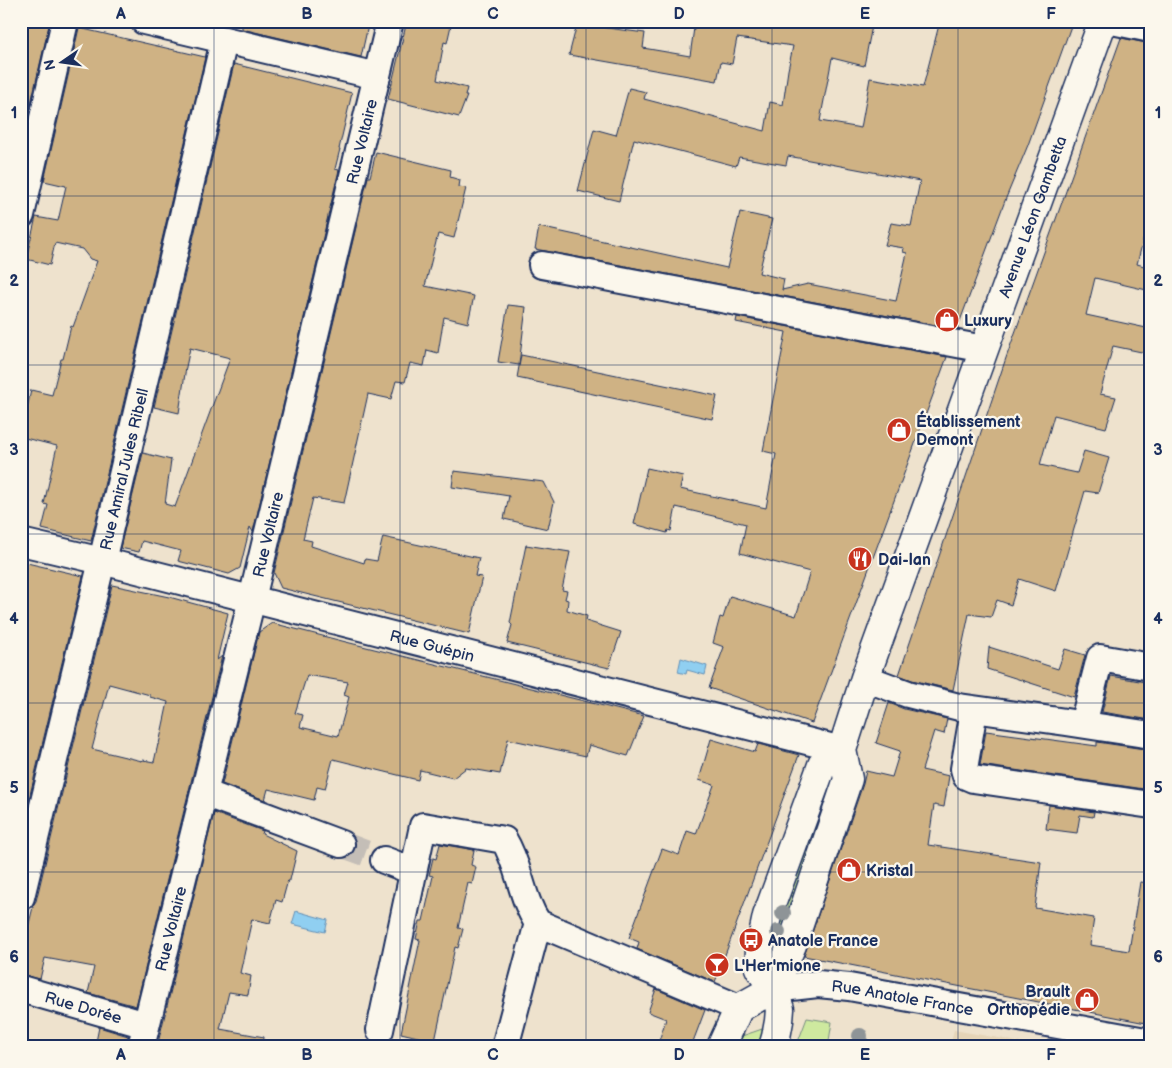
<svg xmlns="http://www.w3.org/2000/svg" width="1172" height="1068" viewBox="0 0 1172 1068" font-family="'Balsamiq Sans',sans-serif">
<rect width="100%" height="100%" fill="#eee2cd"/>
<filter id="ink" filterUnits="userSpaceOnUse"><feTurbulence type="fractalNoise" baseFrequency=".02" numOctaves="2"/><feDisplacementMap in="SourceGraphic" scale="10" xChannelSelector="R" yChannelSelector="G"/><feConvolveMatrix kernelMatrix="1 2 1 2 8 2 1 2 1" color-interpolation-filters="sRGB"/></filter>
<g filter="url(#ink)">
<path fill="#e5d4b7" d="M 954,1030 L 1004,1039 L 1038,1047 L 950,1047 Z"/>
<path fill="#cee99f" stroke="#748c7e" d="M 822,780 L 832,784 L 784,945 L 769,944 Z
M 807,1018 L 832,1022 L 828,1047 L 796,1047 Z
M 771,1026 L 763,1047 L 733,1047 L 736,1038 Z"/>
<path fill="#90cff1" stroke="#618fb6" d="M 681,658 L 707,666 L 705,675 L 687,670 L 686,674 L 678,672 Z
M 296,911 L 328,920 L 325,932 L 292,924 Z"/>
<path fill="#cfb284" stroke="#1b2f5e" fill-rule="evenodd" d="M 21,21 L 50,21 L 21,146 Z
M 242,21 L 369,21 L 361,57 L 242,29 Z
M 407,21 L 452,21 L 447,43 L 444,42 L 437,80 L 467,88 L 465,96 L 467,96 L 459,117 L 388,99 Z
M 695,21 L 873,21 L 864,66 L 832,58 L 820,121 L 861,128 L 870,78 L 923,87 L 940,21 L 1047,21 L 1071,26 L 1028,145 L 1006,198 L 957,329 L 535,249 L 539,227 L 727,268 L 740,212 L 772,219 L 759,273 L 784,279 L 782,290 L 808,284 L 896,301 L 907,253 L 903,252 L 904,248 L 885,245 L 891,223 L 911,226 L 920,181 L 788,156 L 786,165 L 739,157 L 736,166 L 634,139 L 619,201 L 578,191 L 594,129 L 616,135 L 629,88 L 646,92 L 644,99 L 765,131 L 770,102 L 783,105 L 788,70 L 793,46 L 737,38 L 732,64 L 721,62 L 717,81 L 569,55 L 577,24 L 645,33 L 643,48 L 690,56 Z
M 79,28 L 205,57 L 91,541 L 42,529 L 48,505 L 44,504 L 57,446 L 21,437 L 31,390 L 52,395 L 61,359 L 63,359 L 71,326 L 73,327 L 97,261 L 90,259 L 82,249 L 55,243 L 50,265 L 26,259 L 36,217 L 58,221 L 66,186 L 44,181 Z
M 1121,38 L 1151,44 L 1151,210 L 1137,264 L 1151,268 L 1151,291 L 1095,278 L 1086,315 L 1151,329 L 1151,354 L 1113,346 L 1100,394 L 1116,397 L 1106,428 L 1054,415 L 1040,465 L 1077,473 L 1084,451 L 1109,458 L 1098,493 L 1085,491 L 1056,591 L 1019,579 L 1011,605 L 997,600 L 991,617 L 969,614 L 953,690 L 912,680 L 899,675 L 1006,358 Z
M 234,64 L 352,93 L 339,149 L 340,149 L 335,169 L 339,170 L 253,532 L 250,527 L 240,568 L 229,574 L 178,561 L 181,551 L 142,541 L 139,552 L 120,548 L 143,453 L 171,460 L 165,504 L 175,507 L 230,358 L 190,348 L 186,367 L 179,413 L 154,407 Z
M 376,152 L 451,170 L 450,177 L 460,180 L 459,187 L 466,188 L 454,238 L 438,234 L 425,286 L 474,296 L 468,323 L 444,317 L 438,353 L 427,350 L 424,366 L 410,363 L 405,382 L 396,381 L 391,399 L 368,394 L 344,503 L 313,498 L 303,539 L 312,541 L 311,546 L 364,563 L 365,559 L 377,561 L 383,537 L 479,558 L 475,576 L 482,577 L 469,634 L 281,588 L 274,573 L 368,177 L 370,177 Z
M 508,305 L 526,307 L 519,365 L 498,362 Z
M 737,317 L 947,357 L 812,723 L 709,688 L 724,647 L 713,643 L 720,617 L 723,618 L 730,596 L 796,616 L 810,572 L 740,553 L 746,524 L 676,507 L 671,531 L 668,530 L 667,533 L 634,524 L 647,468 L 683,476 L 680,489 L 766,508 L 776,454 L 763,451 L 786,332 L 736,322 Z
M 521,355 L 717,396 L 712,419 L 517,378 Z
M 454,471 L 544,482 L 554,502 L 548,529 L 504,519 L 509,496 L 452,487 Z
M 526,545 L 570,552 L 562,590 L 567,591 L 565,599 L 568,600 L 567,610 L 587,616 L 586,621 L 621,632 L 609,668 L 507,643 L 512,625 L 510,623 Z
M 27,563 L 83,576 L 21,832 L 21,584 Z
M 112,585 L 169,597 L 228,613 L 217,660 L 222,656 L 136,1006 L 88,993 L 94,967 L 45,958 L 40,979 L 21,974 L 21,956 L 33,907 L 32,907 L 36,901 ZM 109,684 L 150,695 L 150,697 L 168,702 L 159,744 L 158,744 L 154,762 L 143,760 L 142,761 L 92,749 Z
M 272,623 L 346,642 L 644,716 L 628,756 L 589,745 L 586,756 L 508,739 L 500,774 L 466,768 L 453,778 L 420,770 L 418,780 L 333,759 L 325,789 L 317,787 L 314,800 L 268,789 L 265,800 L 222,784 L 259,632 ZM 307,675 L 348,682 L 344,695 L 349,697 L 338,736 L 300,727 L 303,715 L 295,713 Z
M 989,647 L 1058,669 L 1065,649 L 1085,655 L 1074,697 L 987,669 Z
M 1111,676 L 1151,683 L 1151,720 L 1102,712 Z
M 889,703 L 904,709 L 947,719 L 944,734 L 934,731 L 922,770 L 949,776 L 944,807 L 934,805 L 928,845 L 1041,862 L 1035,908 L 1094,918 L 1090,945 L 1129,951 L 1140,882 L 1151,883 L 1151,1024 L 804,956 L 863,784 L 866,771 L 892,777 L 900,751 L 876,743 Z
M 986,731 L 1097,746 L 1097,742 L 1151,750 L 1151,790 L 980,765 Z
M 711,739 L 755,752 L 758,744 L 799,755 L 715,982 L 637,949 L 639,942 L 629,938 L 662,849 L 679,855 L 687,831 L 696,834 L 714,785 L 699,780 Z
M 1049,805 L 1094,812 L 1093,817 L 1080,815 L 1077,833 L 1046,829 Z
M 214,813 L 263,831 L 262,834 L 297,851 L 290,880 L 288,880 L 282,902 L 276,900 L 270,923 L 252,919 L 240,973 L 251,976 L 248,995 L 229,992 L 220,1029 L 264,1037 L 263,1047 L 157,1047 Z
M 440,844 L 474,850 L 471,865 L 476,867 L 472,884 L 468,883 L 458,928 L 463,929 L 458,948 L 455,947 L 435,1041 L 401,1033 L 420,940 L 416,939 L 420,921 L 423,921 L 433,876 L 429,875 L 433,858 L 436,859 Z
M 656,989 L 705,1010 L 691,1047 L 657,1047 L 666,1019 L 648,1012 Z
M 99,1027 L 128,1036 L 126,1047 L 95,1047 Z"/>
<g fill="none" stroke-linecap="round" stroke-linejoin="round">
<path stroke="#c4beb7" stroke-width="26" stroke-dasharray="26 13" stroke-linecap="butt" d="M 341,844 L 384,860"/>
<defs>
<g id="minor">
<path d="M 144,21 L 377,76"/>
<path d="M 1112,21 L 1151,29"/>
<path d="M 21,215 L 65,21"/>
<path d="M 542,265 L 984,349"/>
<path id="s1" d="M 21,542 L 102,561 L 842,750"/>
<path d="M 865,678 L 908,694 L 959,707 L 1066,722 L 1151,735"/>
<path d="M 974,710 L 964,769 L 966,776 L 973,779 L 1151,805"/>
<path d="M 1083,724 L 1100,658 L 1151,667"/>
<path d="M 204,793 L 341,844"/>
<path d="M 384,860 L 413,871"/>
<path id="s2" d="M 21,897 L 102,561 L 224,41"/>
<path id="s3" d="M 21,989 L 146,1025"/>
<path id="s4" d="M 773,989 L 818,984 L 849,987 L 1151,1042"/>
<path d="M 380,1030 L 423,826 L 504,840 C 520,866 521,898 538,923 L 739,1008"/>
<path id="s5" d="M 141,1047 L 252,599 L 390,21"/>
<path d="M 505,1047 L 538,923"/>
</g>
<g id="major">
<path id="s6" d="M 721,1047 L 739,1008 L 773,989 L 792,945 L 848,779 L 842,750 L 865,678 L 1103,21"/>
<path d="M 773,1047 L 776,1037 L 779,1021 L 780,1009 L 773,989 L 759,968 L 760,949 L 767,916 L 822,765 L 842,750"/>
</g>
</defs>
<use href="#minor" stroke="#1b2f5e" stroke-width="30"/>
<use href="#major" stroke="#1b2f5e" stroke-width="31"/>
<use href="#minor" stroke="#fbf7ec" stroke-width="26"/>
<use href="#major" stroke="#fbf7ec" stroke-width="28"/>
</g>
<g fill="#8e9497">
<circle cx="783" cy="913" r="8"/>
<circle cx="778" cy="932" r="8"/>
<circle cx="860" cy="1036" r="8"/>
</g>
</g>
<path fill="none" stroke="#1b2f5e" stroke-width="1" stroke-opacity="0.55" d="M 214,21 L 214,1047M 400,21 L 400,1047M 586,21 L 586,1047M 772,21 L 772,1047M 958,21 L 958,1047M 21,196 L 1151,196M 21,365 L 1151,365M 21,534 L 1151,534M 21,703 L 1151,703M 21,872 L 1151,872"/>
<defs>
<symbol id="shop-disc" viewBox="-11 -11 22 22"><circle r="9.5" fill="#c8321e" stroke="#fbf7ec"/><path d="M-5-2.5h2.3a2.7 3.5 0 0 1 5.4 0H5L5.5 6h-11ZM-1.5-2.5h3a1.5 2.3 0 0 0-3 0Z" fill="#fff"/></symbol>
<symbol id="restaurant-disc" viewBox="-11 -11 22 22"><circle r="9.5" fill="#c8321e" stroke="#fbf7ec"/><path d="M-5-6h1v4h1v-4h1v4h1v-4h1v5L-1.5 .5V6h-2V.5L-5-1ZM5-6V6H3V1.5H1.5Q1.5-4 5-6Z" fill="#fff"/></symbol>
<symbol id="bus-disc" viewBox="-11 -11 22 22"><circle r="9.5" fill="#c8321e" stroke="#fbf7ec"/><path d="M-5-6H5V4H4V6H2V4H-2V6H-4V4H-5ZM-3.5-4V0h7V-4ZM-3.5 1.2v1.5H-2V1.2ZM2 1.2v1.5H3.5V1.2Z" fill="#fff"/></symbol>
<symbol id="bar-disc" viewBox="-11 -11 22 22"><circle r="9.5" fill="#c8321e" stroke="#fbf7ec"/><path d="M-6-5H6L.8 .8V4.5H3.5V6h-7V4.5H-.8V.8Z" fill="#fff"/></symbol>
</defs>
<g fill-rule="evenodd">
<use href="#shop-disc" x="933" y="306" width="28" height="28"/>
<use href="#shop-disc" x="885" y="416" width="28" height="28"/>
<use href="#restaurant-disc" x="846" y="545" width="28" height="28"/>
<use href="#shop-disc" x="835" y="856" width="28" height="28"/>
<use href="#bus-disc" x="737" y="926" width="28" height="28"/>
<use href="#bar-disc" x="703" y="951" width="28" height="28"/>
<use href="#shop-disc" x="1073" y="986" width="28" height="28"/>
</g>
<g text-anchor="middle" stroke-width="4.5" stroke-linejoin="round" paint-order="stroke">
<g font-size="16" fill="#1b2f5e" stroke="#fbf7ec">
<text dy="6" stroke="none"><textPath href="#s5" startOffset="932">Rue Voltaire</textPath></text>
<text dy="6" stroke="none"><textPath href="#s6" startOffset="901">Avenue Léon Gambetta</textPath></text>
<text dy="6" stroke="none"><textPath href="#s2" startOffset="440">Rue Amiral Jules Ribell</textPath></text>
<text dy="6" stroke="none"><textPath href="#s5" startOffset="528">Rue Voltaire</textPath></text>
<text dy="6" stroke="none"><textPath href="#s1" startOffset="424">Rue Guépin</textPath></text>
<text dy="6" stroke="none"><textPath href="#s5" startOffset="122">Rue Voltaire</textPath></text>
<text dy="6" stroke="none"><textPath href="#s4" startOffset="131">Rue Anatole France</textPath></text>
<text dy="6" stroke="none"><textPath href="#s3" startOffset="65">Rue Dorée</textPath></text>
</g>
<g font-size="16" font-weight="bold" fill="#1b2f5e" stroke="#fbf7ec" text-anchor="start">
<text x="964" y="326">Luxury</text>
<text x="916" y="427">Établissement<tspan x="916" dy="18">Demont</tspan></text>
<text x="878" y="565">Dai-lan</text>
<text x="866" y="876">Kristal</text>
<text x="768" y="946">Anatole France</text>
<text x="734" y="971">L'Her'mione</text>
<text x="1070" y="997" text-anchor="end">Brault<tspan x="1070" dy="18">Orthopédie</tspan></text>
</g>
</g>
<rect width="1172" height="1068" fill="none" stroke="#fbf7ec" stroke-width="55"/>
<g transform="translate(62 62) rotate(257)" stroke="#fbf7ec" stroke-width="4" paint-order="stroke">
<path d="M0-4L9 19L0 12L-9 19Z" fill="#1b2f5e"/>
<text y="-8" font-size="14" font-weight="bold" text-anchor="middle" fill="#1b2f5e">N</text>
</g>
<rect x="28" y="28" width="1116" height="1012" fill="none" stroke="#1b2f5e" stroke-width="2"/>
<g font-size="16" text-anchor="middle" font-weight="bold" fill="#1b2f5e">
<text x="121" y="19">A</text>
<text x="307" y="19">B</text>
<text x="493" y="19">C</text>
<text x="679" y="19">D</text>
<text x="865" y="19">E</text>
<text x="1051" y="19">F</text>
<text x="14" y="118">1</text>
<text x="1158" y="118">1</text>
<text x="14" y="286">2</text>
<text x="1158" y="286">2</text>
<text x="14" y="455">3</text>
<text x="1158" y="455">3</text>
<text x="14" y="624">4</text>
<text x="1158" y="624">4</text>
<text x="14" y="793">5</text>
<text x="1158" y="793">5</text>
<text x="14" y="962">6</text>
<text x="1158" y="962">6</text>
<text x="121" y="1060">A</text>
<text x="307" y="1060">B</text>
<text x="493" y="1060">C</text>
<text x="679" y="1060">D</text>
<text x="865" y="1060">E</text>
<text x="1051" y="1060">F</text>
</g>
</svg>
